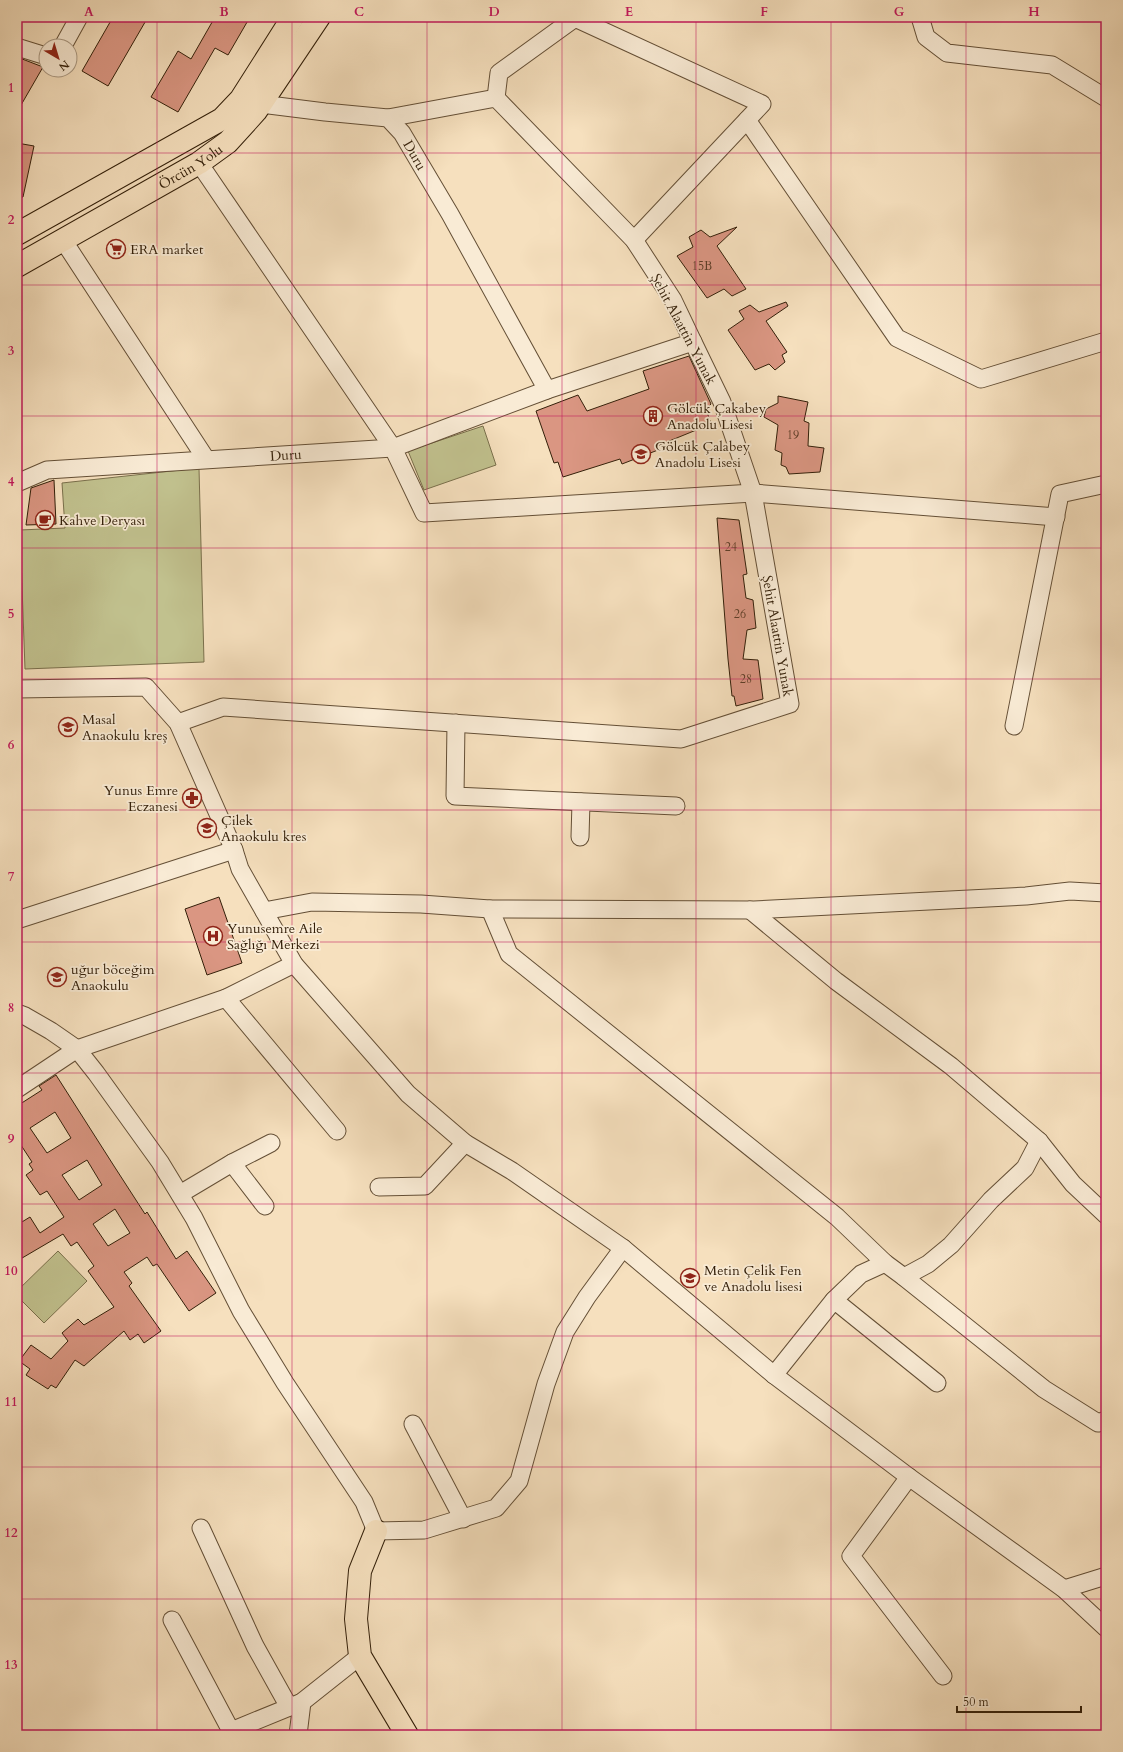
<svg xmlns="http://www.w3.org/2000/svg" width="1123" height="1752" viewBox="0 0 1123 1752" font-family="Cardo,serif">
<rect width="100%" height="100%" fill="#f6e0be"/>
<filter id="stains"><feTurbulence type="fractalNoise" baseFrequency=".005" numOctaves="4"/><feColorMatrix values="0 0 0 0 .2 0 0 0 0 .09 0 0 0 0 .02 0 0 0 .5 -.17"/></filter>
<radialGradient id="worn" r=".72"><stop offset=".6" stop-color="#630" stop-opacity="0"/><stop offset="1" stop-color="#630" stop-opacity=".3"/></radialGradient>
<path fill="#c1c18e" stroke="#7a704c" d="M 483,426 L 496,465 L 424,490 L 408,451 Z
M 199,468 L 204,662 L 25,669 L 20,530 L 65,528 L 62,483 Z
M 58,1251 L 87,1281 L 44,1323 L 17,1296 L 17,1291 Z"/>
<path fill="#da9682" stroke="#331f09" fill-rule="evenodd" d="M 113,17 L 148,17 L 108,86 L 82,71 Z
M 215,17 L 250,17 L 228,55 L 215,48 L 178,112 L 151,97 L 178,51 L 191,59 Z
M 17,57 L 43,67 L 17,112 Z
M 17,143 L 34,146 L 23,197 L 17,197 Z
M 737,227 L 717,246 L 746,289 L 732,296 L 724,289 L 707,298 L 677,256 L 693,247 L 689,237 L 701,230 L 710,237 Z
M 786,302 L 788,306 L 766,321 L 787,352 L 782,355 L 785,362 L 775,370 L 769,364 L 755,370 L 728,330 L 744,319 L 739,311 L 750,305 L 759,312 Z
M 689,356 L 711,404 L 706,409 L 711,424 L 657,446 L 658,450 L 622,464 L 620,459 L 563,477 L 558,462 L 554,463 L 536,411 L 578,395 L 587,411 L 649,389 L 643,371 Z
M 778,396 L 808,402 L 804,421 L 809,423 L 808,446 L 824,448 L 820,472 L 789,474 L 786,467 L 781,465 L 782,453 L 775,450 L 778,425 L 764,417 L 766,409 L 778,403 Z
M 54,480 L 56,524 L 26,525 L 31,488 Z
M 717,518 L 739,520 L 747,574 L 743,575 L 746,598 L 753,600 L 756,628 L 747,630 L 743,659 L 758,660 L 763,699 L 736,706 L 734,696 L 732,696 L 728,659 Z
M 219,897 L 242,963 L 207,975 L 185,909 Z
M 56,1075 L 114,1166 L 145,1214 L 147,1212 L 176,1259 L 187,1251 L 216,1293 L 189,1311 L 157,1264 L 153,1266 L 147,1257 L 124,1272 L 132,1283 L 129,1286 L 161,1331 L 144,1343 L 138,1334 L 130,1340 L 124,1331 L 84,1366 L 75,1360 L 56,1388 L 51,1385 L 48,1389 L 26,1375 L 30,1369 L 19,1361 L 31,1345 L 51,1359 L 68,1341 L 62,1333 L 78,1319 L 84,1325 L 114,1307 L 88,1271 L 94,1266 L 77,1242 L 71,1246 L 63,1234 L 17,1261 L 17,1225 L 30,1217 L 40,1233 L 64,1217 L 47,1191 L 40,1195 L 26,1175 L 33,1170 L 29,1164 L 32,1162 L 17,1139 L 17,1106 L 42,1090 L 39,1086 ZM 55,1112 L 71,1138 L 47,1153 L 30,1128 ZM 87,1160 L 102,1185 L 79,1200 L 62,1175 ZM 115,1209 L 130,1233 L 108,1246 L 93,1224 Z"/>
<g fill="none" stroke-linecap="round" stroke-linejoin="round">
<defs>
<g id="minor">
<path d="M 920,17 L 926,37 L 947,53 L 1052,65 L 1106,98"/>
<path d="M 63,46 L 79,17"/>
<path d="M 17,47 L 46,56"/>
<path d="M 496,98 L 499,73 L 575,18 L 762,104 L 634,240"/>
<path d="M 747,120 L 897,338 L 981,379 L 1106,341"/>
<path d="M 199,163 L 393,448 L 424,513 L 753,493 L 1056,517"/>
<path d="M 63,240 L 206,459"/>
<path d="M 547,390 L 693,342"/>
<path id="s1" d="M 17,483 L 47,470 L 393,448 L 547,390 L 450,214 L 402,133 L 388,118 L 325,112 L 261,104"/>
<path d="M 17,689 L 146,687 L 178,723 L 234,850 L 240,869 L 294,964 L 408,1094 L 465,1143 L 512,1171 L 623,1248 L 774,1375 L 909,1477 L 1064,1589 L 1106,1628"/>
<path d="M 178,723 L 223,707 L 681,739 L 790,704 L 753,493 L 722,402 L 693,342 L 673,300 L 634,240 L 496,98 L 388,118"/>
<path d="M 456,723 L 455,796 L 676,806"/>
<path d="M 1014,726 L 1060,494 L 1106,484"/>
<path d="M 580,837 L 581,802"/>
<path d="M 490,909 L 509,954 L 837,1217 L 885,1263 L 904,1277 L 928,1264 L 951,1245 L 991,1200 L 1025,1168 L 1039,1141"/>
<path d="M 750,910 L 836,981 L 951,1066 L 1039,1141 L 1073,1184 L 1106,1215"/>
<path d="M 264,911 L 312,902 L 421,904 L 490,909 L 754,910 L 1026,896 L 1070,891 L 1106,893"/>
<path d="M 17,920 L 234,850"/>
<path d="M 226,998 L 337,1131"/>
<path d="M 17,1013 L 25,1016 L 51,1031 L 77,1049 L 96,1073 L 160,1162 L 194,1218 L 241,1311 L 285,1383 L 364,1502 L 376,1531 L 424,1530 L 496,1508 L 519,1481 L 546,1384 L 565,1332 L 587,1297 L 623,1248"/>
<path d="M 17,1089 L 77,1049 L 226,998 L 294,964"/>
<path d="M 232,1163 L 271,1143"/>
<path d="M 379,1187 L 425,1186 L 465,1143"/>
<path d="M 180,1194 L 232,1163 L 265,1206"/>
<path d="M 904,1277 L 1044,1389 L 1098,1423 L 1106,1420"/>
<path d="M 834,1300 L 861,1274 L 885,1263"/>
<path d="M 774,1375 L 834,1300 L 937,1383"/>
<path d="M 413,1424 L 463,1519"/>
<path d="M 909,1477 L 851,1556 L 943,1676"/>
<path d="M 201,1528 L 255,1646 L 289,1707"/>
<path d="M 1064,1589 L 1106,1576"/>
<path d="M 172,1620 L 231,1731 L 302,1702 L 360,1656"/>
<path d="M 298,1735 L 302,1702"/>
</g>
<g id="major">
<path d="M 17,234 L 222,119 L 241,99 L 293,17"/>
<path id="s2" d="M 17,266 L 199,163 L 228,142 L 256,111 L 319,17"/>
<path d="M 376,1531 L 360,1571 L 356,1619 L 360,1656 L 407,1735"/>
</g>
</defs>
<use href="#minor" stroke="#644f36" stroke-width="19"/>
<use href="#major" stroke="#331f09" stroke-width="24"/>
<use href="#minor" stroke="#f9ebd5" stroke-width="17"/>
<use href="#major" stroke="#f6e0be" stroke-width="22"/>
</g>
<path fill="none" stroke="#c2185b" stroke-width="1" stroke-opacity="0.55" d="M 157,17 L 157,1735M 292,17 L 292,1735M 427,17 L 427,1735M 562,17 L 562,1735M 696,17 L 696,1735M 831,17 L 831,1735M 966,17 L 966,1735M 17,153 L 1106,153M 17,285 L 1106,285M 17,416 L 1106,416M 17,548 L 1106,548M 17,679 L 1106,679M 17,810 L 1106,810M 17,942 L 1106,942M 17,1073 L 1106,1073M 17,1204 L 1106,1204M 17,1336 L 1106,1336M 17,1467 L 1106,1467M 17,1599 L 1106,1599"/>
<defs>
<symbol id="supermarket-ring" viewBox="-11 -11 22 22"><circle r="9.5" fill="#f9ebd5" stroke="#8f2418" stroke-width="1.5"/><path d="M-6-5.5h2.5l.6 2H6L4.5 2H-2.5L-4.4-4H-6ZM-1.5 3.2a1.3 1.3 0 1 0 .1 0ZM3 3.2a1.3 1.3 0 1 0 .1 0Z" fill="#8f2418"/></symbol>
<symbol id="building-ring" viewBox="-11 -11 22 22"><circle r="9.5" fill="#f9ebd5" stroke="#8f2418" stroke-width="1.5"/><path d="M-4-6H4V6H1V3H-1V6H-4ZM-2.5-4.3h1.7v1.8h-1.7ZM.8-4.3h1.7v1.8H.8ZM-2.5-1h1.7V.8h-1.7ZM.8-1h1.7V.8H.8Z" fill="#8f2418"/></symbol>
<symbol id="school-ring" viewBox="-11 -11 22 22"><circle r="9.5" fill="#f9ebd5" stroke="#8f2418" stroke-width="1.5"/><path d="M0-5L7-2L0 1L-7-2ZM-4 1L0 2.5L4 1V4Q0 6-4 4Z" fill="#8f2418"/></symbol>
<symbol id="cafe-ring" viewBox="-11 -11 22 22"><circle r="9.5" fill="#f9ebd5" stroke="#8f2418" stroke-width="1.5"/><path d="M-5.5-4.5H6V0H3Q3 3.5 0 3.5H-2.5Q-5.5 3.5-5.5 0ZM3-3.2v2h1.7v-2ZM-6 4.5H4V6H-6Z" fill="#8f2418"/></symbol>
<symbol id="pharmacy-ring" viewBox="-11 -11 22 22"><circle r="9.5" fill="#f9ebd5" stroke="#8f2418" stroke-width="1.5"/><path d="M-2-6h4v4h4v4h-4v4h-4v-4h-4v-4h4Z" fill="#8f2418"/></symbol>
<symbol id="hospital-ring" viewBox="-11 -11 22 22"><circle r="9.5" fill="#f9ebd5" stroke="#8f2418" stroke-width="1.5"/><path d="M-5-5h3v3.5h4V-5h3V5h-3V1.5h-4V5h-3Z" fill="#8f2418"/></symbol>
</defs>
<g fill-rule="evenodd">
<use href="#supermarket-ring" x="105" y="238" width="22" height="22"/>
<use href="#building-ring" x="642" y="405" width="22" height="22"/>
<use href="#school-ring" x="630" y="443" width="22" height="22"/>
<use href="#cafe-ring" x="34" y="509" width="22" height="22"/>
<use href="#school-ring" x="57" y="716" width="22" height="22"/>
<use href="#pharmacy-ring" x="181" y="787" width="22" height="22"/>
<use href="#school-ring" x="196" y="817" width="22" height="22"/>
<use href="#hospital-ring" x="202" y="925" width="22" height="22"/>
<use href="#school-ring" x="46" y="966" width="22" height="22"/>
<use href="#school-ring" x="679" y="1267" width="22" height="22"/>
</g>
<g text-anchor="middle" stroke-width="3.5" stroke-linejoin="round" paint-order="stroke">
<g font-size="12" fill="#5d3d27">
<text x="702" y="270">15B</text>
<text x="793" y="439">19</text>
<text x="731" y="551">24</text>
<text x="740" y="618">26</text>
<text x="746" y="683">28</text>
</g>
<g font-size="14" fill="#331f09" stroke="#f9ebd5">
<text transform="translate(415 155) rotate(60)" y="5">Duru</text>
<text dy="5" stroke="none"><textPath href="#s2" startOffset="200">Örcün Yolu</textPath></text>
<text transform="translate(684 329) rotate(62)" y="5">Şehit Alaattin Yunak</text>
<text dy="5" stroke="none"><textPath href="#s1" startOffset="272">Duru</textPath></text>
<text transform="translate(778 636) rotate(80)" y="5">Şehit Alaattin Yunak</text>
</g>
<g font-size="14" fill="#331f09" stroke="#f9ebd5" text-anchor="start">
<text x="130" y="254">ERA market</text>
<text x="667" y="413">Gölcük Çakabey<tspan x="667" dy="16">Anadolu Lisesi</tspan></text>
<text x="655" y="451">Gölcük Çalabey<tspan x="655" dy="16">Anadolu Lisesi</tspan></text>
<text x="59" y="525">Kahve Deryası</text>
<text x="82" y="724">Masal<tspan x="82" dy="16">Anaokulu kreş</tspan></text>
<text x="178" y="795" text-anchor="end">Yunus Emre<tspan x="178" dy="16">Eczanesi</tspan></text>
<text x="221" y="825">Çilek<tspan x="221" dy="16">Anaokulu kres</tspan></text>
<text x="227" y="933">Yunusemre Aile<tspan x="227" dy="16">Sağlığı Merkezi</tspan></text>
<text x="71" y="974">uğur böceğim<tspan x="71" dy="16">Anaokulu</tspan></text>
<text x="704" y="1275">Metin Çelik Fen<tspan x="704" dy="16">ve Anadolu lisesi</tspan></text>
</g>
</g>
<rect width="1123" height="1752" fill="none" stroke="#f6e0be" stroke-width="44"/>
<g transform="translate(58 58) rotate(142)"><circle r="19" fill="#f9ebd5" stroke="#aa9983"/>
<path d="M0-3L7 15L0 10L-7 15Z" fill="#8f2418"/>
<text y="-6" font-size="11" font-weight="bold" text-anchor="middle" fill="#331f09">N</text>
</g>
<path d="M957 1706v6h124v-6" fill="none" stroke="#331f09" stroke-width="2"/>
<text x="963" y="1706" font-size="12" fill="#331f09" stroke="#f9ebd5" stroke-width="3" paint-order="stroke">50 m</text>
<rect x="22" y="22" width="1079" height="1708" fill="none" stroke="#c2185b" stroke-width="1.5"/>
<g font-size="13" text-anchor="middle" font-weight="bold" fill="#c2185b">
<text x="89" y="16">A</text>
<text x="224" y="16">B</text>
<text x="359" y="16">C</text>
<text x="494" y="16">D</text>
<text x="629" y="16">E</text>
<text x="764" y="16">F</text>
<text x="899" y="16">G</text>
<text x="1034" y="16">H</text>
<text x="11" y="92">1</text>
<text x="11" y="224">2</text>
<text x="11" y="355">3</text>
<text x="11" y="486">4</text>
<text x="11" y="618">5</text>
<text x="11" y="749">6</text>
<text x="11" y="881">7</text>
<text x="11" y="1012">8</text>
<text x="11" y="1143">9</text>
<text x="11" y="1275">10</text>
<text x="11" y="1406">11</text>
<text x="11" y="1537">12</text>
<text x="11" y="1669">13</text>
</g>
<rect width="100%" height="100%" filter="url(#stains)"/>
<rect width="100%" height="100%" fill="url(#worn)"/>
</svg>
